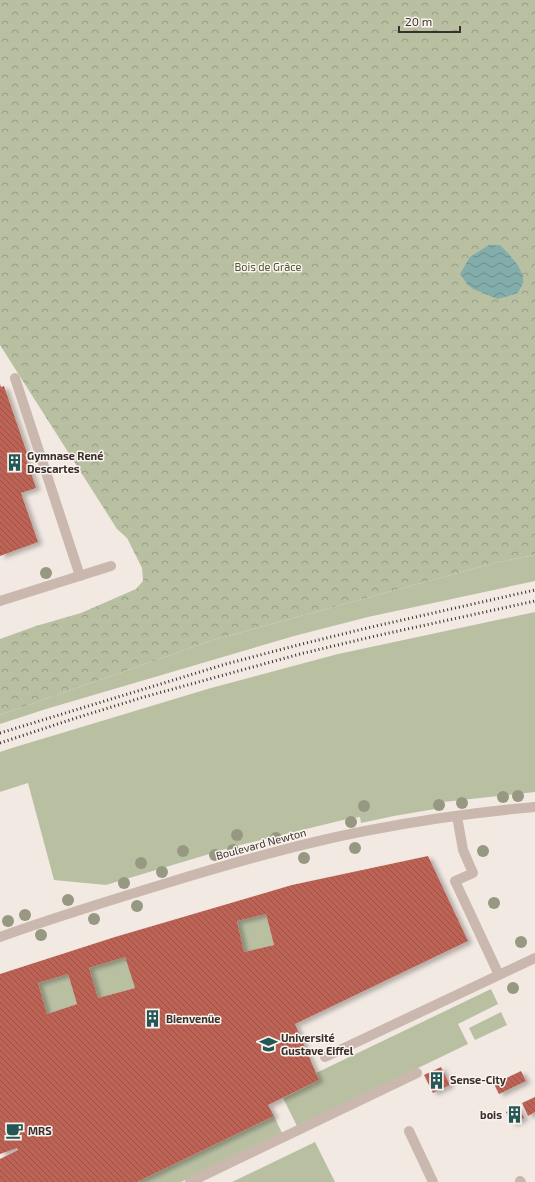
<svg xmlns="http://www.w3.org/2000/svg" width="535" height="1182" viewBox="0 0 535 1182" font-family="'Exo 2',sans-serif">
<defs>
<pattern id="forest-crowns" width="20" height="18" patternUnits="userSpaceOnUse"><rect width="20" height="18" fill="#b9c0a2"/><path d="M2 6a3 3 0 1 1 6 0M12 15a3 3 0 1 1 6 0" fill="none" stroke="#979c84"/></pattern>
<pattern id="water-waves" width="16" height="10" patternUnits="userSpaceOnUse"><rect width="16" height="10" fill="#83adab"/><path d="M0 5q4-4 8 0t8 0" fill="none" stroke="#6c8d8b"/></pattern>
<pattern id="building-back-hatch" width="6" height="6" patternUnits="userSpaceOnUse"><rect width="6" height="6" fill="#bd6455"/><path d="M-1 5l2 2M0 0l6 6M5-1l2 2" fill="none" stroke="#9b5347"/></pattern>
<filter id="shadow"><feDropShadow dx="4.5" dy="2.5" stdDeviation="2" flood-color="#0004"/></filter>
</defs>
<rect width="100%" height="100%" fill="#f2e9e2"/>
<path fill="#b9c0a2" d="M 535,555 L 535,581 L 368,617 L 294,636 L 46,709 L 0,724 L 0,715 L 213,640 L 498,562 Z
M 535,612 L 535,792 L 434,803 L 435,809 L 394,816 L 361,823 L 360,817 L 343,820 L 236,846 L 106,885 L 54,880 L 28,783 L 0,792 L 0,752 L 12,748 L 211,688 L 338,654 Z
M 266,914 L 274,945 L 244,952 L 237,921 Z
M 125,957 L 135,988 L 98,998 L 89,968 Z
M 68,974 L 77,1004 L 47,1014 L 38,983 Z
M 491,989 L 498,1004 L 458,1024 L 468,1044 L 297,1126 L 283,1098 L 319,1080 L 316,1073 Z
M 501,1012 L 507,1025 L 475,1040 L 469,1028 Z
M 274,1116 L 282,1133 L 181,1182 L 137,1182 Z
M 315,1142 L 335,1182 L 232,1182 Z"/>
<path fill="url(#forest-crowns)" d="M 0,0 L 535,0 L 535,555 L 498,562 L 213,640 L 0,715 L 0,639 L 36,626 L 81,613 L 136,589 L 143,581 L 142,568 L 127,538 L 117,529 L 0,345 Z"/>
<path fill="url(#water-waves)" d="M 489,245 L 500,245 C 508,253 525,270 523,282 C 523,285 519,290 518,293 L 498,299 L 473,289 L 467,284 L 460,274 L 470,257 Z"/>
<path fill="url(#building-back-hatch)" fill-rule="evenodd" filter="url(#shadow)" d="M 0,384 L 1,387 L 4,386 L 27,453 L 25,455 L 36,488 L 21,493 L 38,542 L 0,556 Z
M 428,856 L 468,941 L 295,1024 L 319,1080 L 268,1105 L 274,1116 L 137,1182 L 0,1182 L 0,1159 L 18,1150 L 17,1148 L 0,1154 L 0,974 L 115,937 L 292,885 ZM 266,914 L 274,945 L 244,952 L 237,921 ZM 125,957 L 135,988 L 98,998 L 89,968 ZM 68,974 L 77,1004 L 47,1014 L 38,983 Z
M 441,1067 L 450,1085 L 433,1093 L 424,1075 Z
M 521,1071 L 526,1081 L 499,1094 L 494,1084 Z
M 535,1097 L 535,1112 L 528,1116 L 522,1103 Z
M 518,1106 L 524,1118 L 512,1124 L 506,1112 Z"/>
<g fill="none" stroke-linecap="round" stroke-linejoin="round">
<path stroke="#cab8ae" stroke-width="10" d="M 15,378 L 80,576
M 457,816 L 463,850 L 473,873 L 455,881 L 499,975 L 535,958
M 325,1057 L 499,975
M 409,1131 L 433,1182
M 190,1182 L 417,1073"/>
<path stroke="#cab8ae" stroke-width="10" d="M 0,601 L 111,566
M 0,937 C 55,917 111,900 167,883 C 232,863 298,844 365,831 C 421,820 478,812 535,807
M 520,1181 L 521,1182"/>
<path stroke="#392f2c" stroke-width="3" stroke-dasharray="1 3" stroke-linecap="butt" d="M 0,733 L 226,664 L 298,645 L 367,628 L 535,590
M 0,743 L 79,717 L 144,697 L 300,654 L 371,637 L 535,601"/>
</g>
<g fill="#979881">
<circle cx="46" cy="573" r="6"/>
<circle cx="518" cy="796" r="6"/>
<circle cx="503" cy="797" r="6"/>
<circle cx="462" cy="803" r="6"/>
<circle cx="439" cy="805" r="6"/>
<circle cx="364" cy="806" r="6"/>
<circle cx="351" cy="822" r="6"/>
<circle cx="237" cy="835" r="6"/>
<circle cx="276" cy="838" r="6"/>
<circle cx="355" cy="848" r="6"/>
<circle cx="233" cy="850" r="6"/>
<circle cx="183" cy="851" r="6"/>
<circle cx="483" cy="851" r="6"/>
<circle cx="215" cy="855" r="6"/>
<circle cx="304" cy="858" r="6"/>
<circle cx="141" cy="863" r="6"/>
<circle cx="162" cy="872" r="6"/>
<circle cx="124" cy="883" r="6"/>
<circle cx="68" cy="900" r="6"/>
<circle cx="494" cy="903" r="6"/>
<circle cx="137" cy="906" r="6"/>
<circle cx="25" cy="915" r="6"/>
<circle cx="94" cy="919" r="6"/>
<circle cx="8" cy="921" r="6"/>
<circle cx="41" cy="935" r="6"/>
<circle cx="521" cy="942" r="6"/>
<circle cx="513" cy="988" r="6"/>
</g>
<defs>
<symbol id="building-bare" viewBox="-9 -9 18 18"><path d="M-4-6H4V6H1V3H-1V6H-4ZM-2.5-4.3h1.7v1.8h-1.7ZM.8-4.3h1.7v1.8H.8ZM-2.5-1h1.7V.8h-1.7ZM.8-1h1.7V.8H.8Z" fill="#245856" stroke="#faf3ee" stroke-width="2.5" paint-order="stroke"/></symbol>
<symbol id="university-bare" viewBox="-9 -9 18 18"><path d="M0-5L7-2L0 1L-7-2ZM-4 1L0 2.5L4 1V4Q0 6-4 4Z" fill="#245856" stroke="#faf3ee" stroke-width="2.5" paint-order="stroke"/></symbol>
<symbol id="cafe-bare" viewBox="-9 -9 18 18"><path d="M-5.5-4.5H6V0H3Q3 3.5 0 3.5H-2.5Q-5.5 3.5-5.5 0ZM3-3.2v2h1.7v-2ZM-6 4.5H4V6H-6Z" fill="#245856" stroke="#faf3ee" stroke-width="2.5" paint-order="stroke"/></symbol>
</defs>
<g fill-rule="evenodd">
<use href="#building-bare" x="2" y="450" width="25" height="25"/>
<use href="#building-bare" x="140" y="1006" width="25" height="25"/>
<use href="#university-bare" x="256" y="1032" width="25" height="25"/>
<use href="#building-bare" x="424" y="1068" width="25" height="25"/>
<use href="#building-bare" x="502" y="1102" width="25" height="25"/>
<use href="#cafe-bare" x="2" y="1118" width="25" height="25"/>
</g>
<g text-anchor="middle" stroke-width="3" stroke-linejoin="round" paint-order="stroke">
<g font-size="11" fill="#4c5531" stroke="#faf3ee">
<text x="268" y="271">Bois de Grâce</text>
</g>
<g font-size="11" font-weight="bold" fill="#392f2c" stroke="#faf3ee" text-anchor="start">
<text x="27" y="460">Gymnase René<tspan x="27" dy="13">Descartes</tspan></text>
<text x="166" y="1023">Bienvenüe</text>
<text x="281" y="1042">Université<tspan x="281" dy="13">Gustave Eiffel</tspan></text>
<text x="450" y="1084">Sense-City</text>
<text x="502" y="1119" text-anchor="end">bois</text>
<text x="28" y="1135">MRS</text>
</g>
<g font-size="11" fill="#392f2c" stroke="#faf3ee">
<text transform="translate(261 844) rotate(-15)" y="4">Boulevard Newton</text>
</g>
</g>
<path d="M399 26v6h61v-6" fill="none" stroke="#392f2c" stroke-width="2"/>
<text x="405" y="26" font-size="12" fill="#392f2c" stroke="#faf3ee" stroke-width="3" paint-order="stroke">20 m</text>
</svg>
